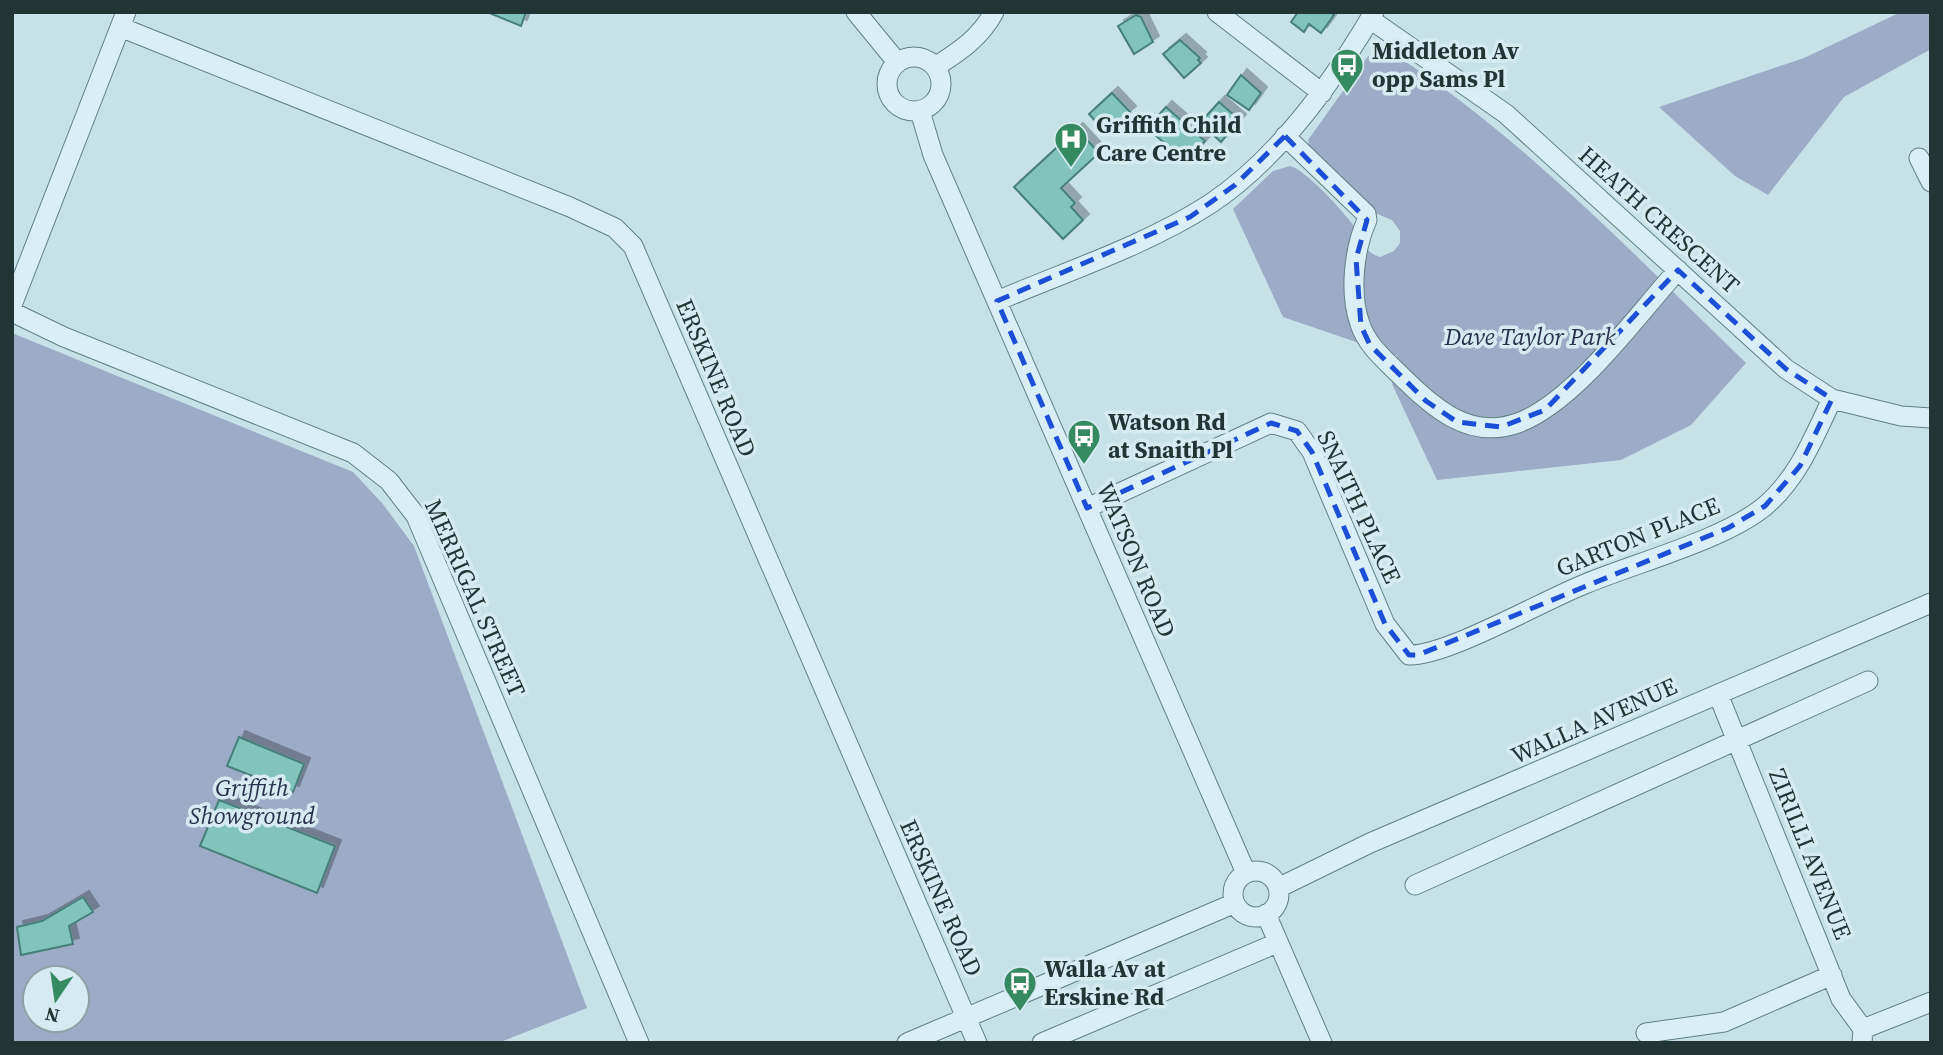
<svg xmlns="http://www.w3.org/2000/svg" width="1943" height="1055" viewBox="0 0 1943 1055" font-family="'Source Serif 4',serif">
<defs>
<filter id="shadow"><feDropShadow dx="6" dy="-6" stdDeviation="0" flood-color="#0004"/></filter>
</defs>
<rect width="100%" height="100%" fill="#c7e1e9"/>
<path fill="#9cabc6" fill-rule="evenodd" d="M 1901,12 L 1931,12 L 1931,49 L 1844,97 L 1768,195 L 1735,176 L 1659,107 L 1804,58 Z
M 1388,50 C 1522,136 1632,253 1746,363 L 1691,425 L 1621,460 L 1437,480 L 1392,384 L 1397,356 L 1283,317 L 1233,209 L 1273,171 L 1290,166 C 1306,170 1343,211 1353,225 C 1362,238 1363,252 1380,257 L 1394,251 L 1400,243 L 1400,231 L 1392,220 L 1370,211 L 1311,158 L 1308,140 L 1368,56 Z
M 12,333 L 353,472 L 382,503 L 414,546 L 587,1008 L 498,1043 L 12,1043 ZM 35,978 L 77,978 L 77,1020 L 35,1020 Z"/>
<path fill="#82c3be" stroke="#477f7a" stroke-width="2" filter="url(#shadow)" d="M 487,12 L 526,12 L 521,26 Z
M 1298,12 L 1330,12 L 1334,15 L 1321,33 L 1309,24 L 1304,32 L 1291,22 Z
M 1136,15 L 1141,17 L 1153,42 L 1134,54 L 1118,26 Z
M 1180,40 L 1200,58 L 1198,60 L 1201,63 L 1184,78 L 1163,54 Z
M 1241,75 L 1261,93 L 1249,110 L 1227,95 Z
M 1112,93 L 1130,112 L 1106,133 L 1089,114 Z
M 1219,102 L 1240,120 L 1221,142 L 1200,123 Z
M 1166,107 L 1205,141 L 1186,162 L 1147,128 Z
M 1077,129 L 1099,153 L 1061,188 L 1075,203 L 1071,207 L 1083,220 L 1063,239 L 1014,187 Z
M 239,737 L 304,764 L 293,792 L 227,766 Z
M 219,800 L 335,846 L 317,893 L 200,846 Z
M 83,897 L 93,912 L 69,926 L 73,944 L 21,955 L 17,927 L 42,921 Z"/>
<g fill="none" stroke-linecap="round" stroke-linejoin="round">
<defs>
<path id="minor" d="M 856,12 L 897,62
M 1217,12 L 1322,93
M 1370,19 L 1506,114 L 1786,369 L 1832,399 L 1901,416 L 1931,418
M 120,27 L 570,207 L 615,228 L 633,246 L 977,1043
M887 84a27 27 0 1 1 54 0a27 27 0 1 1-54 0Z
M 935,67 C 960,51 980,38 994,12
M 920,111 L 933,155 L 1246,873
M 1285,136 L 1366,214 L 1367,220 C 1354,249 1349,293 1360,324 C 1367,345 1383,358 1399,374 C 1432,406 1468,441 1518,423 C 1576,401 1636,316 1678,270
M 1919,158 L 1931,182
M 997,301 C 1067,271 1145,246 1210,204 C 1278,159 1333,82 1374,12
M 12,305 L 126,12
M 12,312 L 64,337 L 353,453 L 389,481 L 416,516 L 639,1043
M 1087,508 L 1271,423 L 1297,431 L 1312,452 L 1385,624 L 1409,655 C 1447,656 1544,600 1585,584 C 1635,563 1726,539 1765,506 C 1798,478 1814,437 1832,399
M 1718,694 L 1841,999 L 1863,1029 L 1862,1043
M1233 894a23 23 0 1 1 46 0a23 23 0 1 1-46 0Z
M 1415,885 L 1868,681
M 1278,888 L 1370,843 L 1931,603
M 1266,914 L 1322,1043
M 1863,1029 L 1931,1002
M 1646,1033 L 1724,1022 L 1832,975
M 907,1043 L 1235,903
M 1042,1043 L 1277,943"/>
</defs>
<use href="#minor" stroke="#5f8183" stroke-width="21"/>
<use href="#minor" stroke="#daeff5" stroke-width="19"/>
</g>
<path fill="none" stroke="#1d4ed8" stroke-width="5" stroke-dasharray="14 9" stroke-linejoin="round" d="M 1285,136 L 1367,220 L 1356,259 L 1361,326 L 1370,345 L 1426,401 L 1457,422 L 1501,427 L 1545,410 L 1678,270 L 1786,369 L 1832,399 L 1800,466 L 1765,506 L 1728,528 L 1418,655 L 1409,655 L 1385,624 L 1312,452 L 1297,431 L 1271,423 L 1087,508 L 997,301 L 1190,217 L 1235,185 Z"/>
<defs>
<symbol id="bus-pin" viewBox="-11 -11 22 30"><path d="M0 17L-7.5 6A9.5 9.5 0 1 1 7.5 6Z" fill="#368a61" stroke="#d6ebf1"/><path d="M-5-6H5V4H4V6H2V4H-2V6H-4V4H-5ZM-3.5-4V0h7V-4ZM-3.5 1.2v1.5H-2V1.2ZM2 1.2v1.5H3.5V1.2Z" fill="#fff"/></symbol>
<symbol id="hospital-pin" viewBox="-11 -11 22 30"><path d="M0 17L-7.5 6A9.5 9.5 0 1 1 7.5 6Z" fill="#368a61" stroke="#d6ebf1"/><path d="M-5-5h3v3.5h4V-5h3V5h-3V1.5h-4V5h-3Z" fill="#fff"/></symbol>
</defs>
<g fill-rule="evenodd">
<use href="#bus-pin" x="1328" y="46" width="38" height="52"/>
<use href="#hospital-pin" x="1052" y="120" width="38" height="52"/>
<use href="#bus-pin" x="1065" y="417" width="38" height="52"/>
<use href="#bus-pin" x="1001" y="964" width="38" height="52"/>
</g>
<g text-anchor="middle" stroke-width="7" stroke-linejoin="round" paint-order="stroke">
<g font-size="24" font-weight="bold" fill="#213535" stroke="#d6ebf1" text-anchor="start">
<text x="1372" y="59">Middleton Av<tspan x="1372" dy="28">opp Sams Pl</tspan></text>
<text x="1096" y="133">Griffith Child<tspan x="1096" dy="28">Care Centre</tspan></text>
<text x="1108" y="430">Watson Rd<tspan x="1108" dy="28">at Snaith Pl</tspan></text>
<text x="1044" y="977">Walla Av at<tspan x="1044" dy="28">Erskine Rd</tspan></text>
</g>
<g font-size="24" fill="#213535" stroke="#d6ebf1">
<text transform="translate(1659 220) rotate(42)" y="8">HEATH CRESCENT</text>
<text transform="translate(716 378) rotate(67)" y="8">ERSKINE ROAD</text>
<text transform="translate(1359 507) rotate(65)" y="8">SNAITH PLACE</text>
<text transform="translate(1638 537) rotate(-22)" y="8">GARTON PLACE</text>
<text transform="translate(1136 560) rotate(67)" y="8">WATSON ROAD</text>
<text transform="translate(475 598) rotate(66)" y="8">MERRIGAL STREET</text>
<text transform="translate(1594 721) rotate(-24)" y="8">WALLA AVENUE</text>
<text transform="translate(1810 854) rotate(68)" y="8">ZIRILLI AVENUE</text>
<text transform="translate(941 898) rotate(66)" y="8">ERSKINE ROAD</text>
</g>
<g font-size="24" font-style="italic" fill="#2a324f" stroke="#d6ebf1">
<text x="1530" y="345">Dave Taylor Park</text>
<text x="252" y="796">Griffith<tspan x="252" dy="28">Showground</tspan></text>
</g>
</g>
<rect width="1943" height="1055" fill="none" stroke="#213535" stroke-width="28"/>
<g transform="translate(56 999) rotate(193)"><circle r="33" fill="#d6ebf1" stroke="#8ea2a6" stroke-width="2"/>
<path d="M0-5L12 26L0 18L-12 26Z" fill="#368a61"/>
<text y="-10" font-size="19" font-weight="bold" text-anchor="middle" fill="#213535">N</text>
</g>
</svg>
